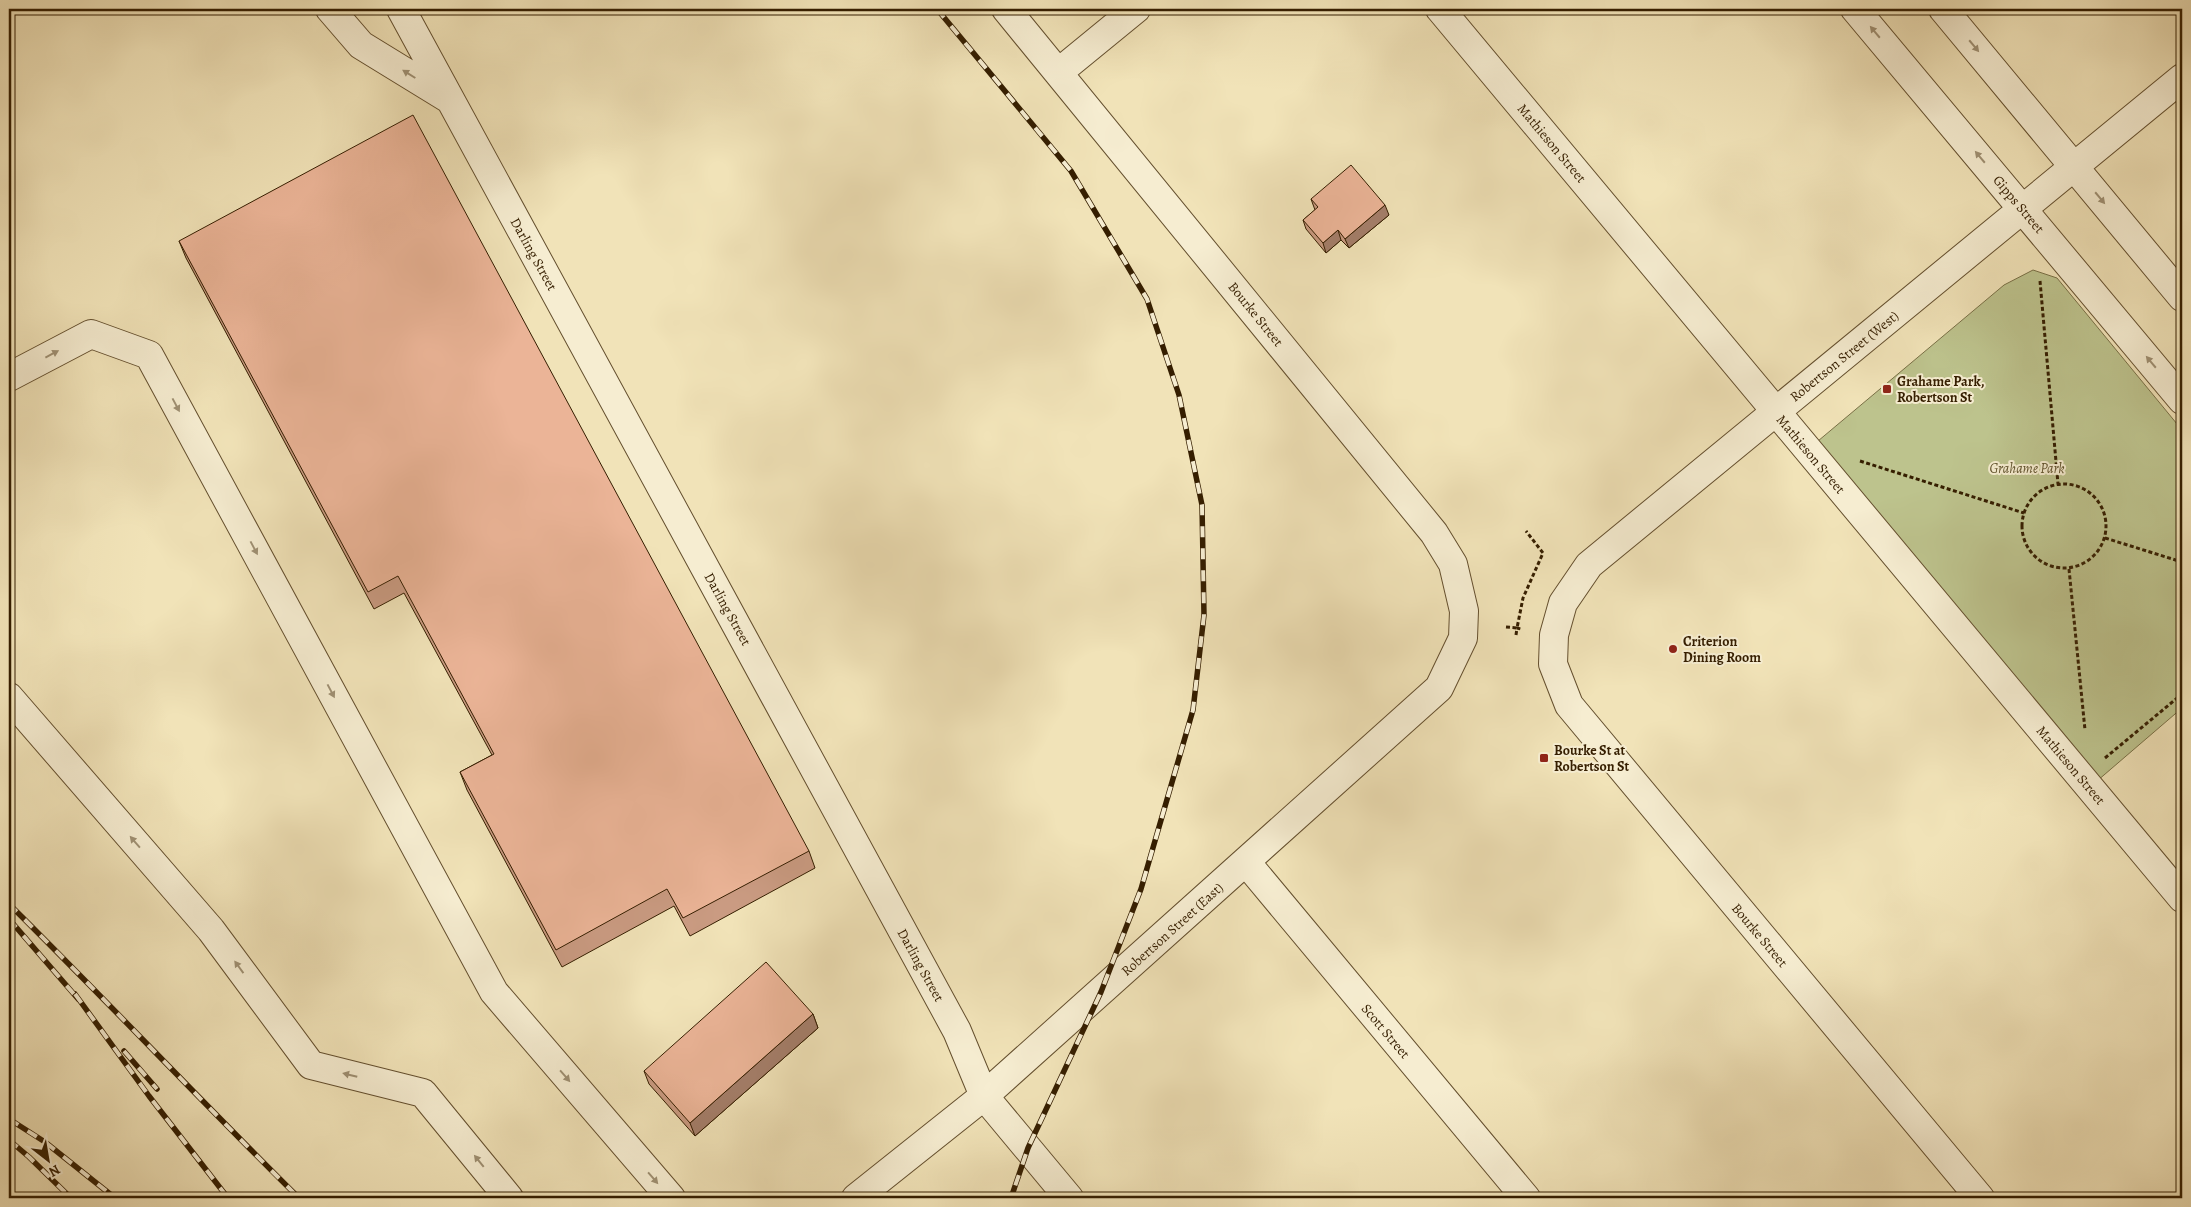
<svg xmlns="http://www.w3.org/2000/svg" width="2191" height="1207" viewBox="0 0 2191 1207" font-family="Alegreya,serif">
<rect width="100%" height="100%" fill="#f1e3b8"/>
<filter id="stains"><feTurbulence type="fractalNoise" baseFrequency=".004" numOctaves="4"/><feColorMatrix values="0 0 0 0 .2 0 0 0 0 .09 0 0 0 0 .02 0 0 0 .5 -.17"/></filter>
<radialGradient id="worn" r=".72"><stop offset=".6" stop-color="#630" stop-opacity="0"/><stop offset="1" stop-color="#630" stop-opacity=".3"/></radialGradient>
<path fill="#bdc38d" stroke="#797046" d="M 2033,270 L 2057,278 L 2182,430 L 2182,708 L 2097,781 L 1818,441 L 2004,285 Z"/>
<g fill="none" stroke-linecap="round" stroke-linejoin="round">
<defs>
<path id="minor" d="M 330,9 L 361,45 L 449,99
M 401,9 L 957,1031 L 984,1096 L 1069,1198
M 1440,9 L 2182,898
M 1855,9 L 2182,400
M 1943,9 L 2182,297
M 1059,72 L 1136,9
M 9,377 L 91,334 L 149,355 L 494,992 L 671,1198
M 9,697 L 211,930 L 311,1065 L 423,1093 L 509,1198
M 1246,862 L 1526,1198
M 856,1198 L 984,1096 L 1439,688 L 1463,638 L 1464,611 L 1453,564 L 1434,533 L 1006,9
M 1980,1198 L 1569,705 L 1553,664 L 1554,635 L 1563,603 L 1589,565 L 2182,78"/>
</defs>
<use href="#minor" stroke="#644f2e" stroke-width="30"/>
<path stroke="#351e00" stroke-width="3" stroke-dasharray="4 2.5" stroke-linecap="butt" d="M 2040,281 L 2058,484
M 1860,461 L 2024,513
M2022 526a42 42 0 1 1 84 0a42 42 0 1 1-84 0Z
M 2105,538 L 2182,562
M 2069,569 L 2085,730
M 1506,627 L 1517,628 L 1523,598 L 1543,553 L 1526,531
M 1516,635 L 1517,628 L 1521,629
M 2105,758 L 2182,694"/>
<use href="#minor" stroke="#f6edd1" stroke-width="28"/>
<defs>
<path id="rail" d="M 937,9 L 1071,171 L 1147,299 L 1179,395 L 1202,505 L 1204,615 L 1193,710 L 1141,889 L 1101,992 L 1028,1148 L 1011,1198
M 9,904 C 107,1001 201,1101 299,1198
M 9,919 L 79,1000
M 75,994 L 149,1096 L 228,1198
M 124,1051 L 157,1089
M 9,1119 L 45,1142 L 115,1198
M 9,1140 L 29,1157 L 71,1198"/>
</defs>
<use href="#rail" stroke="#351e00" stroke-width="5.5"/>
<use href="#rail" stroke="#f6edd1" stroke-width="4" stroke-dasharray="11" stroke-linecap="butt"/>
</g>
<path fill="#ca9b82" stroke="#351e00" d="M 1311,199 L 1389,215 L 1349,248 L 1341,240 L 1326,253 L 1306,229 L 1303,220 L 1315,210 Z
M 179,241 L 809,851 L 815,868 L 690,936 L 674,906 L 562,967 L 467,790 L 460,772 L 492,755 L 404,593 L 374,609 L 186,258 Z
M 813,1014 L 818,1028 L 695,1136 L 649,1084 L 644,1071 Z"/>
<path fill="#a47e6a" stroke="#351e00" d="M 1385,205 L 1389,215 L 1349,248 L 1345,239 Z
M 1338,230 L 1341,240 L 1326,253 L 1323,243 Z
M 813,1014 L 818,1028 L 695,1136 L 690,1123 Z"/>
<path fill="#ebb497" stroke="#351e00" d="M 413,115 L 809,851 L 683,918 L 667,889 L 556,950 L 460,772 L 494,754 L 398,576 L 368,592 L 179,241 Z
M 1351,165 L 1385,205 L 1345,239 L 1338,230 L 1323,243 L 1303,220 L 1318,207 L 1311,199 Z
M 766,962 L 813,1014 L 690,1123 L 644,1071 Z"/>
<defs><path id="oneway-solid" d="M-6-.8H1V-3.2L6.5 0L1 3.2V.8H-6Z" transform="scale(1.25)"/></defs>
<g fill="#9f9073">
<use href="#oneway-solid" transform="translate(1875 32) rotate(-130)"/>
<use href="#oneway-solid" transform="translate(1974 46) rotate(50)"/>
<use href="#oneway-solid" transform="translate(409 74) rotate(-148)"/>
<use href="#oneway-solid" transform="translate(1980 157) rotate(-130)"/>
<use href="#oneway-solid" transform="translate(2100 198) rotate(50)"/>
<use href="#oneway-solid" transform="translate(52 354) rotate(-28)"/>
<use href="#oneway-solid" transform="translate(2151 362) rotate(-130)"/>
<use href="#oneway-solid" transform="translate(176 405) rotate(62)"/>
<use href="#oneway-solid" transform="translate(254 548) rotate(62)"/>
<use href="#oneway-solid" transform="translate(331 691) rotate(62)"/>
<use href="#oneway-solid" transform="translate(135 842) rotate(-131)"/>
<use href="#oneway-solid" transform="translate(239 967) rotate(-126)"/>
<use href="#oneway-solid" transform="translate(350 1075) rotate(-166)"/>
<use href="#oneway-solid" transform="translate(565 1076) rotate(49)"/>
<use href="#oneway-solid" transform="translate(479 1161) rotate(-129)"/>
<use href="#oneway-solid" transform="translate(653 1178) rotate(49)"/>
</g>
<g fill="#8f2418" stroke="#f6edd1" stroke-width="2">
<rect x="1882" y="384" width="10" height="10" rx="2.5"/>
<circle cx="1673" cy="649" r="5"/>
<rect x="1539" y="753" width="10" height="10" rx="2.5"/>
</g>
<g text-anchor="middle" stroke-width="4" stroke-linejoin="round" paint-order="stroke">
<g font-size="14" fill="#351e00" stroke="#f6edd1">
<text transform="translate(1552 143) rotate(50)" y="5">Mathieson Street</text>
<text transform="translate(2019 204) rotate(50)" y="5">Gipps Street</text>
<text transform="translate(534 254) rotate(61)" y="5">Darling Street</text>
<text transform="translate(1256 314) rotate(51)" y="5">Bourke Street</text>
<text transform="translate(1844 356) rotate(-39)" y="5">Robertson Street (West)</text>
<text transform="translate(1811 454) rotate(50)" y="5">Mathieson Street</text>
<text transform="translate(728 609) rotate(61)" y="5">Darling Street</text>
<text transform="translate(2071 765) rotate(50)" y="5">Mathieson Street</text>
<text transform="translate(1172 929) rotate(-42)" y="5">Robertson Street (East)</text>
<text transform="translate(1760 935) rotate(50)" y="5">Bourke Street</text>
<text transform="translate(921 965) rotate(61)" y="5">Darling Street</text>
<text transform="translate(1386 1031) rotate(50)" y="5">Scott Street</text>
</g>
<g font-size="14" font-weight="bold" fill="#351e00" stroke="#f6edd1" text-anchor="start">
<text x="1897" y="386">Grahame Park,<tspan x="1897" dy="16">Robertson St</tspan></text>
<text x="1683" y="646">Criterion<tspan x="1683" dy="16">Dining Room</tspan></text>
<text x="1554" y="755">Bourke St at<tspan x="1554" dy="16">Robertson St</tspan></text>
</g>
<g font-size="14" font-style="italic" fill="#5e502a" stroke="#f6edd1">
<text x="2027" y="473">Grahame Park</text>
</g>
</g>
<rect width="2191" height="1207" fill="none" stroke="#f1e3b8" stroke-width="30"/>
<rect x="10" y="10" width="2171" height="1187" fill="none" stroke="#351e00" stroke-width="2.5"/>
<rect x="15" y="15" width="2161" height="1177" fill="none" stroke="#351e00"/>
<g transform="translate(48 1160) rotate(149)" stroke="#f6edd1" stroke-width="4" paint-order="stroke">
<path d="M0-4L9 19L0 12L-9 19Z" fill="#351e00"/>
<text y="-8" font-size="14" font-weight="bold" text-anchor="middle" fill="#351e00">N</text>
</g>
<rect width="100%" height="100%" filter="url(#stains)"/>
<rect width="100%" height="100%" fill="url(#worn)"/>
</svg>
